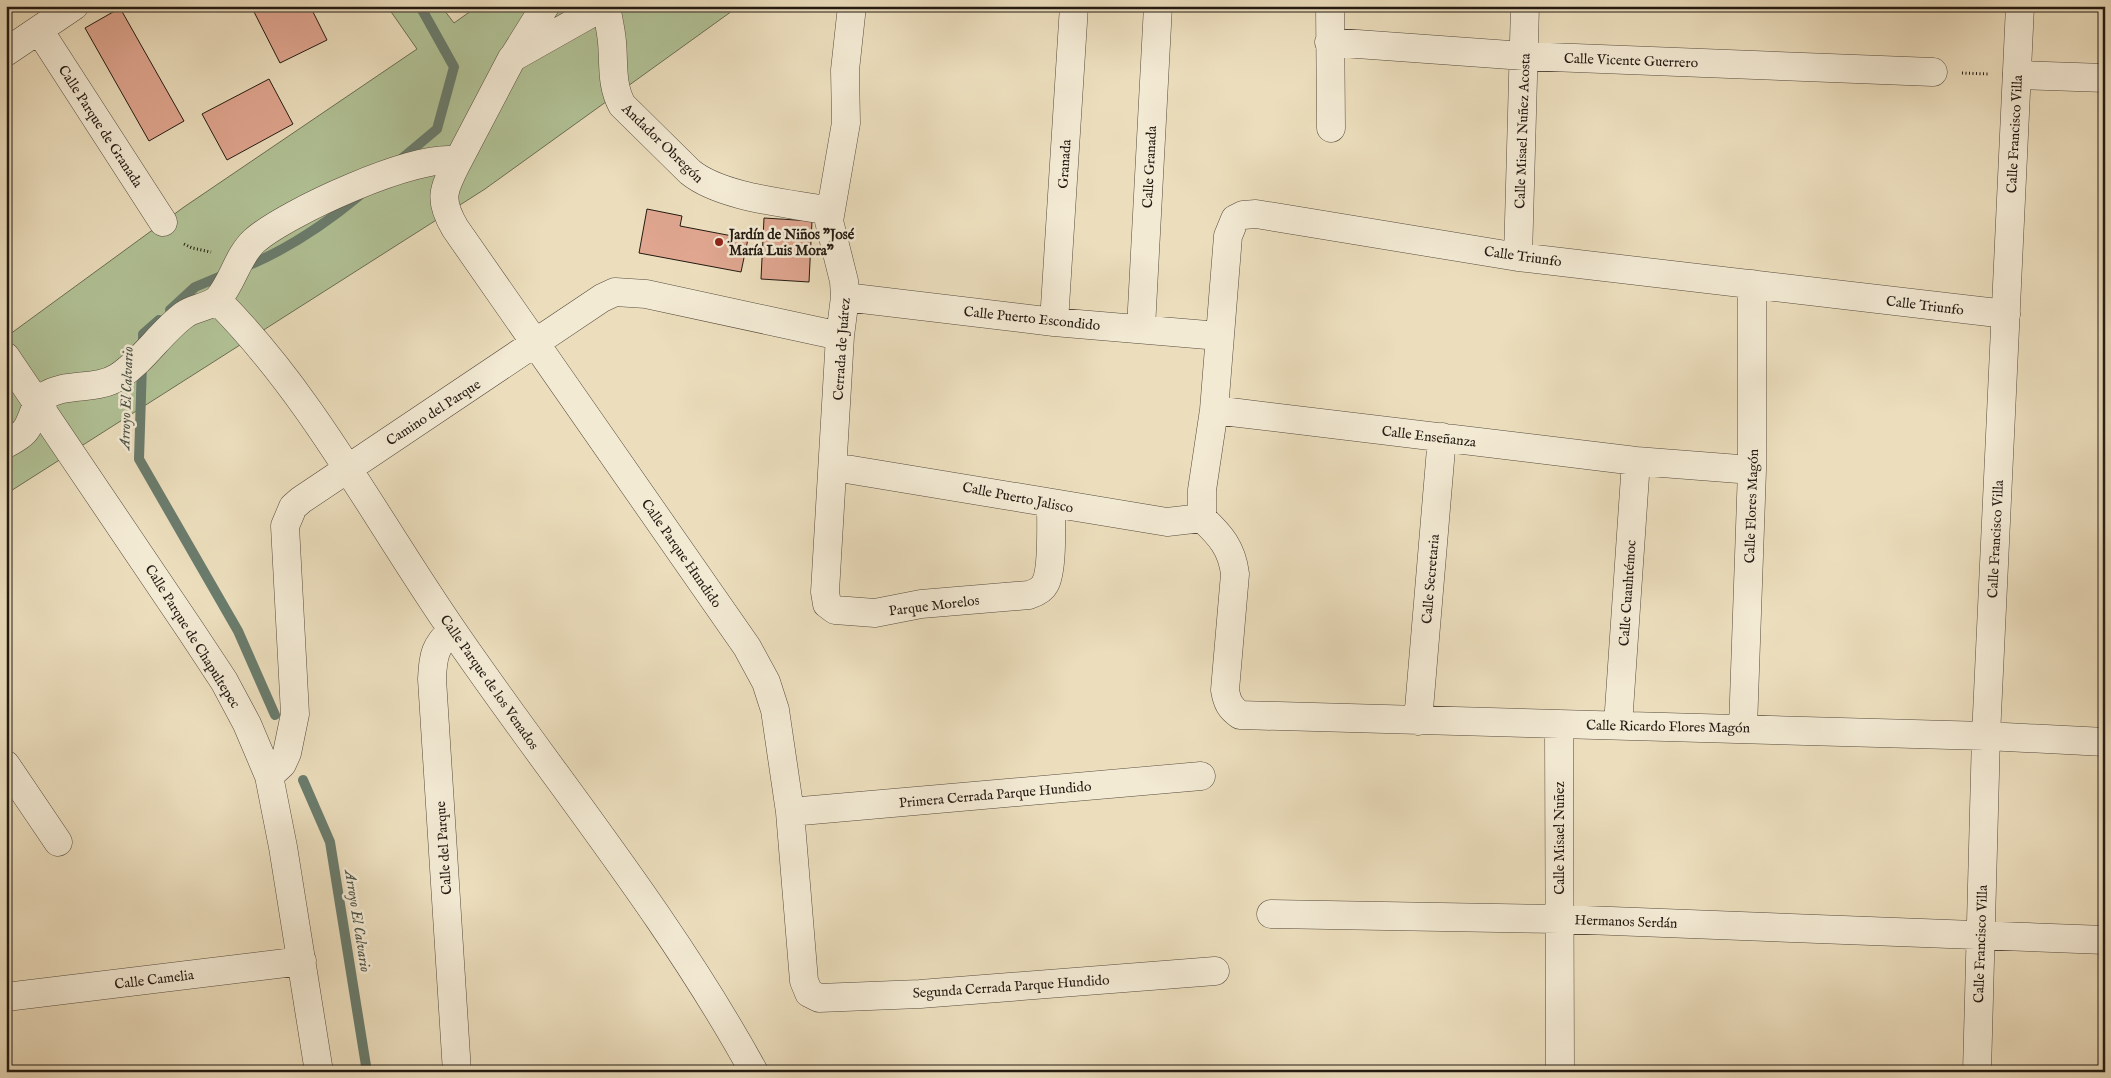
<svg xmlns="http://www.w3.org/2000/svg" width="2111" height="1078" viewBox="0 0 2111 1078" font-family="'IM FELL English',serif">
<rect width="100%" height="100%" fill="#ecdebd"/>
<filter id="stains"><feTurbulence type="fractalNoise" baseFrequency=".004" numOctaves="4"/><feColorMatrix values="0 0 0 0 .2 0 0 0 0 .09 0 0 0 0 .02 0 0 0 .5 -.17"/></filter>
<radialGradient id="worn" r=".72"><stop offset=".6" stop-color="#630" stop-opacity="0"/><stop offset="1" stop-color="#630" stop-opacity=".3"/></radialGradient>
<path fill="#b1c296" stroke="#6a6e54" d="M 387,6 L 441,6 L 454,23 L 478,6 L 739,6 L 485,189 L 6,494 L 6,337 L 184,207 L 417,49 Z"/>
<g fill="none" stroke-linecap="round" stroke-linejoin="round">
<path stroke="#6a7c6d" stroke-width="10" d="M 400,160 L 437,129 L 454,67 L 420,6
M 242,268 C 285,251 324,225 359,196
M 170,310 L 195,287 L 226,274
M 143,348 L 143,334 L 159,320
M 142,363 L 139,459 L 238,631 L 275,715
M 303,780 L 330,842 L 367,1072"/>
</g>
<path fill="#e0a690" stroke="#231a12" d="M 251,6 L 310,6 L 327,40 L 280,63 Z
M 120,8 L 184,121 L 149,141 L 85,28 Z
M 269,79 L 293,124 L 227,160 L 202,114 Z
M 647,209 L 682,216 L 680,226 L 748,239 L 741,272 L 639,253 Z
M 764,218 L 812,221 L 809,282 L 761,279 Z"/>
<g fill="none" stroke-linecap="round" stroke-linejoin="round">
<defs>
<path id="minor" d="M 606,6 C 608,18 611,30 612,42 C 614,64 611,85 622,105 L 690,172 C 722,198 789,203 830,211
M 852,6 L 845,70 L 846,123 L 829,221 L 844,281 L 845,297 L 840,336 L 825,592 L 827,604 L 835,610 L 875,613 L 921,604 L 1029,595 C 1035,593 1042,590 1045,584 C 1053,570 1051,523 1051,505
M 1330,6 L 1331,128
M 39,30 L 163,222
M 1329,42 L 1524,56 L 1933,72
M 6,52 L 74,6
M 514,56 L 545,6
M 2017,75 L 2105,78
M 458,161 C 443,190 438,199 455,228 L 747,647 L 766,682 L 775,710 L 790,812 L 804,981 L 809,993 L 819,998 L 920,994 L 1215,971
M 1518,257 L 1525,6
M 845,297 L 1054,322 L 1219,336
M 217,300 C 313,396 376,520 453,631 C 553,777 668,915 754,1072
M 1054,322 L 1074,6
M 1141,328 L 1158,6
M 6,357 L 191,631 L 224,681 L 247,724 L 269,776 L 283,847 L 319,1072
M 1214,410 L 1636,461 L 1752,470
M 6,444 C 13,440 23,435 27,428 C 33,418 35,403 45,396 C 65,382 96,391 118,377 C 144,360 160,333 184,315 C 193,308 210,307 218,299 C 233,282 237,257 254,241 C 285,213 418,152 458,161 L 512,58 L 604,6
M 834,467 L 1167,522 L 1202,518
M 1202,518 C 1220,535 1232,548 1235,574 L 1225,690 C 1227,702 1230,708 1240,715 L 1986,736 L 1977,1072
M 1202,518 L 1202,490 L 1214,410 L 1228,236 L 1235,219 L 1243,215 L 1256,214 L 1518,257 L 2006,314
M 452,630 C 435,646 433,655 432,679 L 457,1072
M 1418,721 L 1442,437
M 1559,724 L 1560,1072
M 1618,725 L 1636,461
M 1743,728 L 1752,470 L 1752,284
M 6,765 L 58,842
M 269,776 L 282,764 L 287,753 L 295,714 L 285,526 L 293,507 L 301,500 L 602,298 L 615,292 L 646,294 L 840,336
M 790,812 L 1201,776
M 1271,914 L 1560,919 L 2105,940
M 6,997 L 302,961"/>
<path id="tertiary" d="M 2020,6 L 1986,736 L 2105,742"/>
</defs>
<use href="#minor" stroke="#554b3d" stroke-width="29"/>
<use href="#tertiary" stroke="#554b3d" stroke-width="29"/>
<path stroke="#231a12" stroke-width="3" stroke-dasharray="1 2.5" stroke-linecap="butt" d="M 1962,73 L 1988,74
M 184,244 L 192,248 L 211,252"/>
<use href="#minor" stroke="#f3ead4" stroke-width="28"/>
<use href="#tertiary" stroke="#f3ead4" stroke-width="28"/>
</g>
<circle fill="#8f2418" stroke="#f3ead4" stroke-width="2" cx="719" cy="242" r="5"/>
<g text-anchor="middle" stroke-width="5" stroke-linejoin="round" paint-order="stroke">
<g font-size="14" fill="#231a12" stroke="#f3ead4">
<text transform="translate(1631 60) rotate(2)" y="5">Calle Vicente Guerrero</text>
<text transform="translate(101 126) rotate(57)" y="5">Calle Parque de Granada</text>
<text transform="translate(1522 131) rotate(-88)" y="5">Calle Misael Nuñez Acosta</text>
<text transform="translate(2014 134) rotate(-87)" y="5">Calle Francisco Villa</text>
<text transform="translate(663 143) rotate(44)" y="5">Andador Obregón</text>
<text transform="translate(1064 164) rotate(-86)" y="5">Granada</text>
<text transform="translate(1149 167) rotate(-87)" y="5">Calle Granada</text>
<text transform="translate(1523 256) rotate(8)" y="5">Calle Triunfo</text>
<text transform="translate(1925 305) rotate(7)" y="5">Calle Triunfo</text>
<text transform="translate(1032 318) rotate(6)" y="5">Calle Puerto Escondido</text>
<text transform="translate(841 349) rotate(-86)" y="5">Cerrada de Juárez</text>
<text transform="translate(433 412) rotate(-33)" y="5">Camino del Parque</text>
<text transform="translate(1429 436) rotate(7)" y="5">Calle Enseñanza</text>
<text transform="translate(1018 497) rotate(11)" y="5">Calle Puerto Jalisco</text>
<text transform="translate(1751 506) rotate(-88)" y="5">Calle Flores Magón</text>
<text transform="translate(1995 539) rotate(-87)" y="5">Calle Francisco Villa</text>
<text transform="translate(682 553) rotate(55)" y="5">Calle Parque Hundido</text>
<text transform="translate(1430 579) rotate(-85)" y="5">Calle Secretaria</text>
<text transform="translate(1627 593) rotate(-86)" y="5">Calle Cuauhtémoc</text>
<text transform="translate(934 605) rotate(-7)" y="5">Parque Morelos</text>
<text transform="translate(193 636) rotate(58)" y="5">Calle Parque de Chapultepec</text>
<text transform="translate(490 682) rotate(55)" y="5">Calle Parque de los Venados</text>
<text transform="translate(1668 726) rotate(1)" y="5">Calle Ricardo Flores Magón</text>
<text transform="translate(995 794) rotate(-5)" y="5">Primera Cerrada Parque Hundido</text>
<text transform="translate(1559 838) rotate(-90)" y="5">Calle Misael Nuñez</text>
<text transform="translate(443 848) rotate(-94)" y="5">Calle del Parque</text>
<text transform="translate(1626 921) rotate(2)" y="5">Hermanos Serdán</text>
<text transform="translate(1980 944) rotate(-88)" y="5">Calle Francisco Villa</text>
<text transform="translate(154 979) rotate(-7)" y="5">Calle Camelia</text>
<text transform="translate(1011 986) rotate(-4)" y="5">Segunda Cerrada Parque Hundido</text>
</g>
<g font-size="14" font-weight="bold" fill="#231a12" stroke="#f3ead4" text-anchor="start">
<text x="729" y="239">Jardín de Niños "José<tspan x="729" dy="16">María Luis Mora"</tspan></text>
</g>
<g font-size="15" font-style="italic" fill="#4d5347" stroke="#f3ead4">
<text transform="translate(126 398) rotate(-88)" y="5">Arroyo El Calvario</text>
<text transform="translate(358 921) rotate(81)" y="5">Arroyo El Calvario</text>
</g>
</g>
<rect width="2111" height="1078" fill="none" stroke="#ecdebd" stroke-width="25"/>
<rect x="8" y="8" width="2096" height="1063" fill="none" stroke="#231a12" stroke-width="2.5"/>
<rect x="12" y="12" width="2086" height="1053" fill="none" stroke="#231a12"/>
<rect width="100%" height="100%" filter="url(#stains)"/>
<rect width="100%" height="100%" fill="url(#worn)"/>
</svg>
